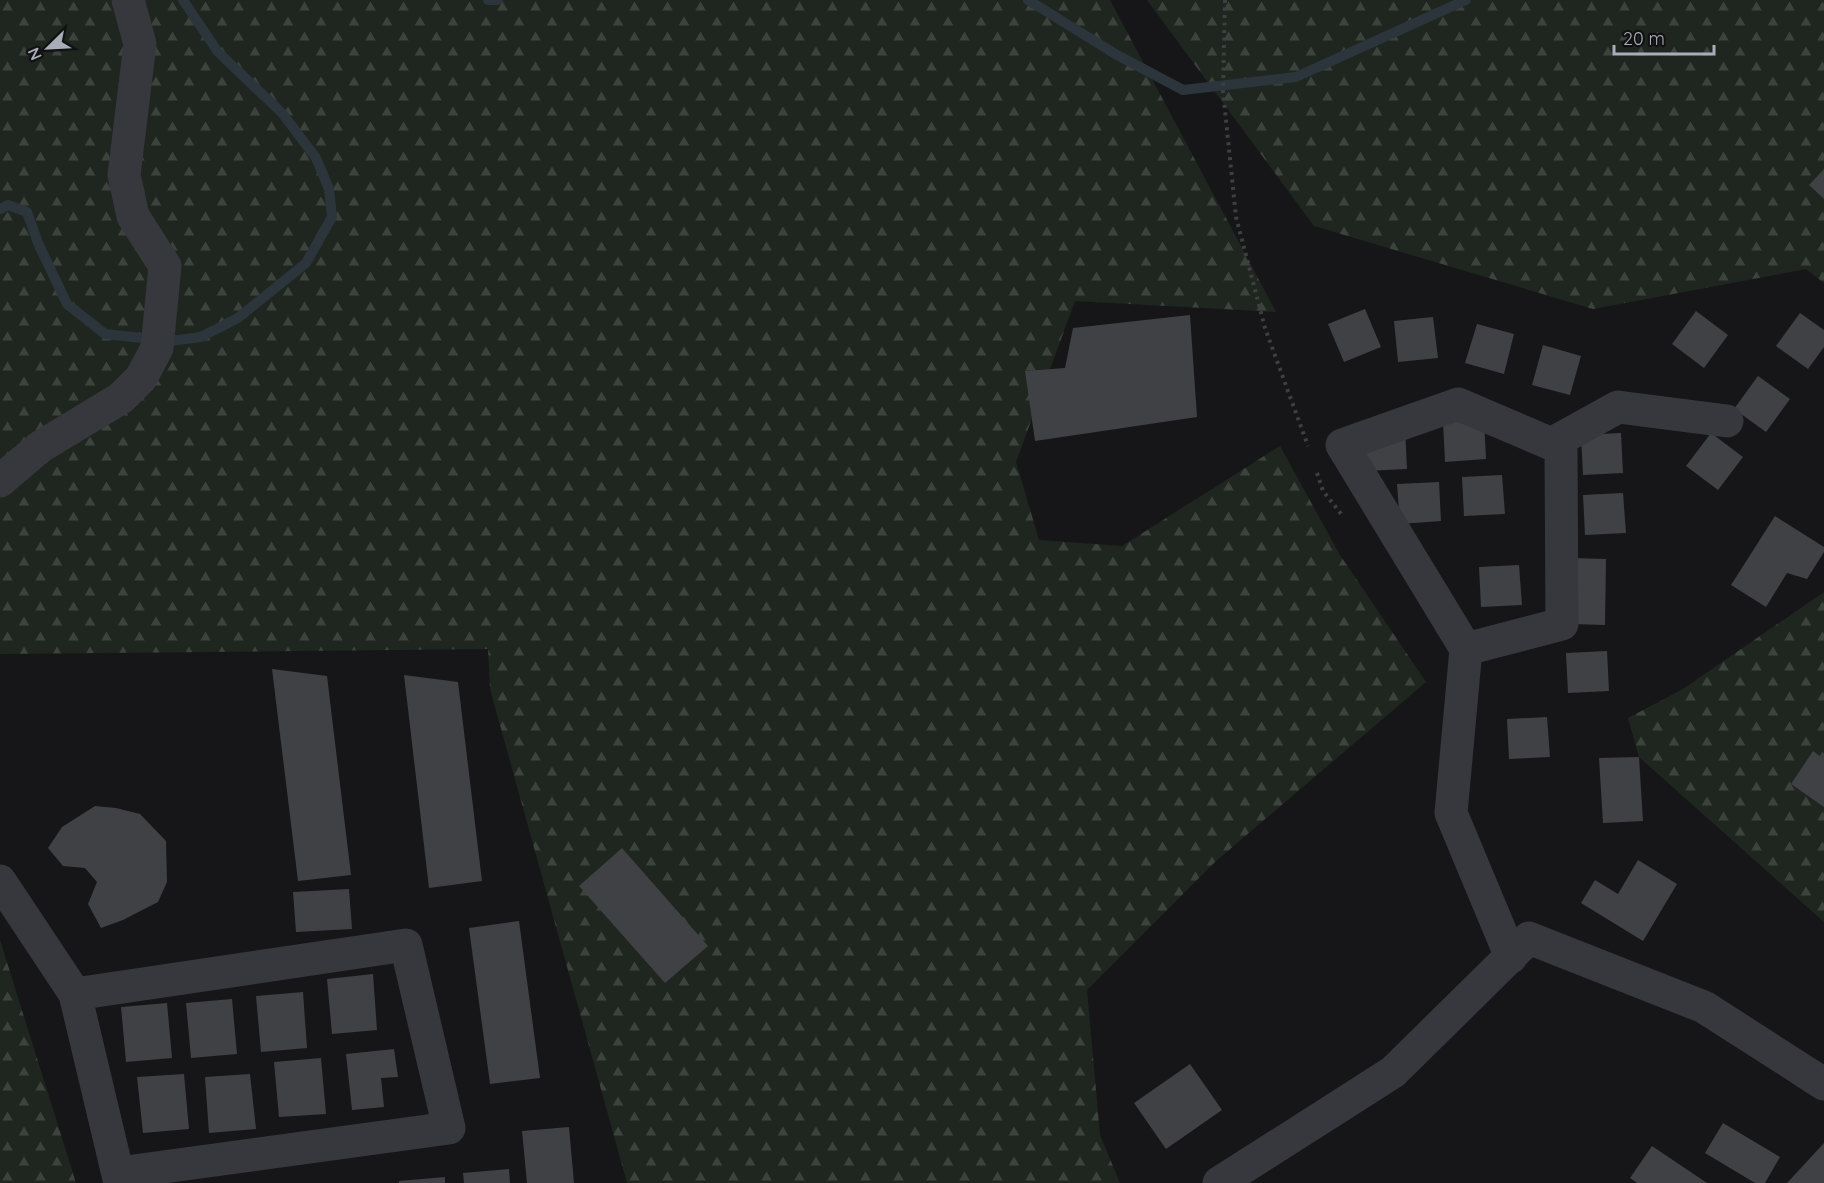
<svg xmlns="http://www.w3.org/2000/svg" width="1824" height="1183" viewBox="0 0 1824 1183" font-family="Quicksand,sans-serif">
<defs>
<pattern id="forest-firs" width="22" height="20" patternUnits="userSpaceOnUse" patternTransform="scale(1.5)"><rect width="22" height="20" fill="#1e261f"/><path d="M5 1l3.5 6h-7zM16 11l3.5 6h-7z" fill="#3c433d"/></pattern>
</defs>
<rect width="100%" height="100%" fill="#161618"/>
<path fill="url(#forest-firs)" d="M 0,0 L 1110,0 L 1276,312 L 1075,301 L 1016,462 L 1039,540 L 1122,546 L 1280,446 L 1340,555 L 1426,682 L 1215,862 L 1087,990 L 1100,1135 L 1120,1183 L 627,1183 L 490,689 L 488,649 L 0,654 Z
M 1147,0 L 1824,0 L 1824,283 L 1806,269 L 1593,309 L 1314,226 Z
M 1824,592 L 1824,922 L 1639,757 L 1628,718 L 1683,689 Z
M 0,940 L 76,1183 L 0,1183 Z"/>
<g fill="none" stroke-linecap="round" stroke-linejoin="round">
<path stroke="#2c353c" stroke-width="10" d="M 488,0 L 498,0
M 1028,0 L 1117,55 L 1183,90 L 1296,77 L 1466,0
M 0,209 L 8,205 L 27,212 L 38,243 L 67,304 L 105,334 L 170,341 L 201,337 L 238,318 L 306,263 L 332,217 L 329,189 L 316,158 L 282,113 L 218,52 L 183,0"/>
</g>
<path fill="#404145" d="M 1824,169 L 1824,199 L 1809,185 Z
M 1365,309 L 1381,347 L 1344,362 L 1328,324 Z
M 1696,311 L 1728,335 L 1704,368 L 1672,344 Z
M 1800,313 L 1824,330 L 1824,347 L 1808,369 L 1776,346 Z
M 1190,315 L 1197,417 L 1035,441 L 1025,371 L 1065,368 L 1073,328 Z
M 1433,317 L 1438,358 L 1398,362 L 1394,321 Z
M 1477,324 L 1514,334 L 1504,374 L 1465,363 Z
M 1543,345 L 1581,356 L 1570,395 L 1532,385 Z
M 1758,376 L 1790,399 L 1766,432 L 1734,409 Z
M 1484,420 L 1486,459 L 1445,462 L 1443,422 Z
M 1405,429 L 1407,469 L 1366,471 L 1364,432 Z
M 1621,433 L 1623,473 L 1583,475 L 1581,435 Z
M 1711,433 L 1743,457 L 1718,490 L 1686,466 Z
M 1502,475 L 1505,514 L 1464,516 L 1462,477 Z
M 1439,482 L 1441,521 L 1400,524 L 1397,484 Z
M 1623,493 L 1626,533 L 1585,535 L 1583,495 Z
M 1775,516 L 1824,547 L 1824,552 L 1807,579 L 1787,573 L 1766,607 L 1731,585 Z
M 1571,558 L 1606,559 L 1605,625 L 1570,624 Z
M 1519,565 L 1522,605 L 1481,607 L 1479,567 Z
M 1607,651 L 1609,691 L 1568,693 L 1566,653 Z
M 272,669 L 327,676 L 351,875 L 298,881 Z
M 404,675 L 458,682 L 482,881 L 429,888 Z
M 1547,717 L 1550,757 L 1509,759 L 1507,719 Z
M 1813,751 L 1824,759 L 1824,807 L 1791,784 Z
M 1639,757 L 1643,821 L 1603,823 L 1599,758 Z
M 95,806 L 116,808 L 140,814 L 166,841 L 167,882 L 158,902 L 123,920 L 101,928 L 88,904 L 97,882 L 85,868 L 63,866 L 48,848 L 62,827 Z
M 622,848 L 708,946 L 665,983 L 579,886 Z
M 1638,860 L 1677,884 L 1643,941 L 1581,903 L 1595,880 L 1618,894 Z
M 349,889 L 352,929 L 296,932 L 293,892 Z
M 519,921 L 540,1078 L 490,1084 L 469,928 Z
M 373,974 L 377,1030 L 332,1034 L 327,979 Z
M 303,992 L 307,1048 L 261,1052 L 256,996 Z
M 232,999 L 237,1054 L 191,1058 L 186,1003 Z
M 167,1003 L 172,1058 L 126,1062 L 121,1007 Z
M 394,1049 L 398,1077 L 381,1078 L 384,1107 L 352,1110 L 346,1054 Z
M 321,1058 L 326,1114 L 279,1117 L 274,1062 Z
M 1190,1064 L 1222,1110 L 1166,1149 L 1134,1103 Z
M 184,1074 L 189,1129 L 143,1133 L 137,1077 Z
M 250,1074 L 256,1129 L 209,1133 L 205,1077 Z
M 1723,1123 L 1780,1157 L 1765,1183 L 1755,1183 L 1705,1153 Z
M 569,1127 L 574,1183 L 527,1183 L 522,1131 Z
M 1824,1143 L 1824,1183 L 1787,1183 Z
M 1652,1146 L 1707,1183 L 1637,1183 L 1630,1178 Z
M 509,1169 L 510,1183 L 464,1183 L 463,1173 Z
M 445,1177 L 445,1183 L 399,1183 L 399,1181 Z"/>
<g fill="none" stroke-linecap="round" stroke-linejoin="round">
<path stroke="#3d3f44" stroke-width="4" stroke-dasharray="3 4.5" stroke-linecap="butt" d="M 1225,0 L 1223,91 L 1236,217 L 1265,328 L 1308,446
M 1317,473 L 1323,491 L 1342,515"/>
<path stroke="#37383d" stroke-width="33" d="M 1551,444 L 1618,407 L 1727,421
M 0,481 L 40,447 L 121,398 L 141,378 L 157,348 L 165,266 L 133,216 L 124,175 L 140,44 L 128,0
M 1466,649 L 1342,445 L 1458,404 L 1561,448 L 1562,624 L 1466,649 L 1451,813 L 1511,957
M 0,881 L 75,994 L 120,1183
M 75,994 L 406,945 L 449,1128 L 119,1173
M 1219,1183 L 1393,1072 L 1529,938 L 1704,1007 L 1824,1084"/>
</g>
<g transform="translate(48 48) rotate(246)" stroke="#111113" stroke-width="4.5" paint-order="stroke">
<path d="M0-4.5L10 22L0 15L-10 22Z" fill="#a8adb8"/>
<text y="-9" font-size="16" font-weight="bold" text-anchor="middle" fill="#a8adb8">N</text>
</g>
<path d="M1614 45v9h100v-9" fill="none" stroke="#a8adb8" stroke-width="3"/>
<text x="1623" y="45" font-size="18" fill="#a8adb8" stroke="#111113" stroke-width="4.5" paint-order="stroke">20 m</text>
</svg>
